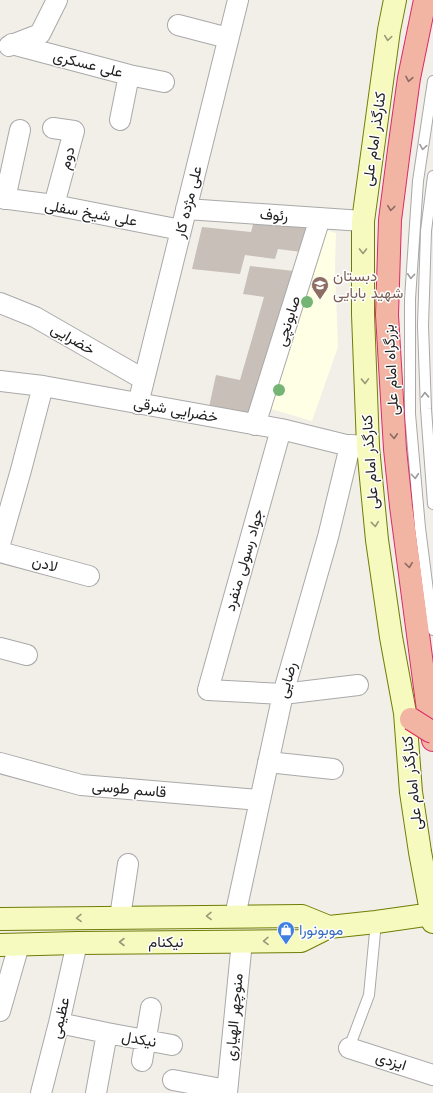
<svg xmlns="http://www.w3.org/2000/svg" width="433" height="1093" viewBox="0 0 433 1093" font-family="Jost,Vazirmatn,sans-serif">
<rect width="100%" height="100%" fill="#f2efe9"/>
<path fill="#ffffe5" d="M 325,230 L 336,233 L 335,267 L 338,347 L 312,421 L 268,408 Z"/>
<path fill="#c7bfb8" d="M 254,221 L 307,226 L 301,252 L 278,249 L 275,259 L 245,255 L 240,274 L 192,269 L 202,227 L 251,232 Z
M 250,266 L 294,271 L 250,417 L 209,407 L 216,375 L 240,380 L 254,332 L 264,297 L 243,294 Z"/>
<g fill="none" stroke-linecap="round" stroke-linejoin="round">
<defs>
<path id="service" d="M 433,81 L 418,181 L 410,299 L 410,414 L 420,528 L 433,630
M 433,176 L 426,231 L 423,326 L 426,409 L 433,504
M 349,1048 L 369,995 L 376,922"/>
<path id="minor" d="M 178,25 L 228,38
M 12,44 L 129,75 L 164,82
M 9,46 L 40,34 L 57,0
M 120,120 L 129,75
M 53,128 L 74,131 L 54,205
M 0,198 L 54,205 L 181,230
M 5,199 L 20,130
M 186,209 L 363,221
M 0,303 L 35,317 L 143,379
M 0,381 L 43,386 L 281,429 L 350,446 L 328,537 L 283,694 L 235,916
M 138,404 L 238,0
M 255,425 L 320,218
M 281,429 L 208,690 L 283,694 L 358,685
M 0,544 L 21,470 L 43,386
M 0,552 L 89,576
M 0,648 L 27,655
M 268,762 L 333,769
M 0,763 L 81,785 L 260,800
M 120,917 L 128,864
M 0,1011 L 19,945
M 59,1023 L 107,1033 L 172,1045
M 349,1048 L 433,1075
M 142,1061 L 151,1008
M 173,1080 L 227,1090
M 41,1093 L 59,1023 L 77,943
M 96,1093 L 107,1033
M 227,1093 L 242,941"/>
<path id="tertiary" d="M 350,446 L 368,447"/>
<path id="secondary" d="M 395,0 L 389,30 L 363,221 L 363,314 L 368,447 L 377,540 L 391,637 L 405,713 L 411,792 L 420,852 L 433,922
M 0,919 L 302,916 L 329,927
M 0,945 L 77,943 L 301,941 L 329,927 L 376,922 L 433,914"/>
<path id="trunk" d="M 425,0 L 409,78 L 399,150 L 390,220 L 387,315 L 395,449 L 401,506 L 428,710 L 433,740"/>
</defs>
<use href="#service" stroke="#a9a9a9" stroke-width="12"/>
<use href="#minor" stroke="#a9a9a9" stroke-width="22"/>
<use href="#tertiary" stroke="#a9a9a9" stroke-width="24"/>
<use href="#secondary" stroke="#707d05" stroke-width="24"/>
<use href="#trunk" stroke="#dc2a67" stroke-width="24"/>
<use href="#service" stroke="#fff" stroke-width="10"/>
<use href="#minor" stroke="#fff" stroke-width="20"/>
<use href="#tertiary" stroke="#fff" stroke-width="22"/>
<use href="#secondary" stroke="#f7fabf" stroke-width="22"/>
<use href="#trunk" stroke="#f2b4a3" stroke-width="22"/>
<defs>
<path id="trunk-bridge" d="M 411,719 L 430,731 L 433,732"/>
</defs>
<use href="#trunk-bridge" stroke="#dc2a67" stroke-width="24" stroke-linecap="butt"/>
<use href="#trunk-bridge" stroke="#f2b4a3" stroke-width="22"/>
</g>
<g fill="#74b475">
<circle cx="307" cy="302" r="6"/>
<circle cx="279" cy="390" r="6"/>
</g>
<defs><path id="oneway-chevron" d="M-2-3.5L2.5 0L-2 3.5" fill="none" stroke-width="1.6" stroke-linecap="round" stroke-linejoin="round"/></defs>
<g stroke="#979978">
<use href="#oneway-chevron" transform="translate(388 38) rotate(98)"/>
<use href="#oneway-chevron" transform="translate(363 251) rotate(90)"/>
<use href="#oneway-chevron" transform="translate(365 381) rotate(88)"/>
<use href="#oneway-chevron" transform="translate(375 524) rotate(84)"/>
<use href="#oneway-chevron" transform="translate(209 916) rotate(179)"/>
<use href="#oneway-chevron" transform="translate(79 918) rotate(179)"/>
<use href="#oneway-chevron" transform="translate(266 941) rotate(179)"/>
<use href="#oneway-chevron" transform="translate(122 942) rotate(180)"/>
</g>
<g stroke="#8a6b62">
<use href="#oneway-chevron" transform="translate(409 79) rotate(100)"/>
<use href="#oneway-chevron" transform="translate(391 208) rotate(97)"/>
<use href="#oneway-chevron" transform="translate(394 436) rotate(87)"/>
<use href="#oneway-chevron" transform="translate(409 565) rotate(83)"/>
</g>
<g stroke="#9c9c9c">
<use href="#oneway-chevron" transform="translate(423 147) rotate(99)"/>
<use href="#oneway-chevron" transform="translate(411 276) rotate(94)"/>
<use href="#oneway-chevron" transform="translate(425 395) rotate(-92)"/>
<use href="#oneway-chevron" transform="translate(415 476) rotate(85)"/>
</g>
<defs>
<symbol id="school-pin" viewBox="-11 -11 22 30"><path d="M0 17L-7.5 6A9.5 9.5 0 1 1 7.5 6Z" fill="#8d6e63" stroke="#fff"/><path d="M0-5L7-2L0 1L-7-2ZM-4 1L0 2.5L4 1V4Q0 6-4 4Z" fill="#fff"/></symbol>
<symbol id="shop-pin" viewBox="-11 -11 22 30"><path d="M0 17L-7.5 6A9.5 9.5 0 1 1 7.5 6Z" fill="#3f7fe0" stroke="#fff"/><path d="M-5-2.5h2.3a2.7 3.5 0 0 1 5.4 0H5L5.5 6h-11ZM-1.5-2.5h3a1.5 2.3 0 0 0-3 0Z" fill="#fff"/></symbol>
</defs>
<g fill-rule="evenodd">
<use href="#school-pin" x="310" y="275" width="20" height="27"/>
<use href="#shop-pin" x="276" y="920" width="20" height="27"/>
</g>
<g text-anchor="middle" stroke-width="3" stroke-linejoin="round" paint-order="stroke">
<g font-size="15" fill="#222" stroke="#fff">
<text transform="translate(88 64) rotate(14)" y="5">علی عسکری</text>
<text transform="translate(374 139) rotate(-82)" y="5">کنارگذر امام علی</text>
<text transform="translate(67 158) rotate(-75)" y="5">دوم</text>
<text transform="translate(188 202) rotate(-76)" y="5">علی مژده کار</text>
<text transform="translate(91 213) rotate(10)" y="5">علی شیخ سفلی</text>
<text transform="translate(274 215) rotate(4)" y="5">رئوف</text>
<text transform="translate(288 321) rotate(-73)" y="5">صابونچی</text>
<text transform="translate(73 339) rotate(30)" y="5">خضرایی</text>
<text transform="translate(391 370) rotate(-93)" y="5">بزرگراه امام علی</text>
<text transform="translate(176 410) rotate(10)" y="5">خضرایی شرقی</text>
<text transform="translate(370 462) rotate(-94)" y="5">کنارگذر امام علی</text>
<text transform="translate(244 560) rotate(-74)" y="5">جواد رسولی منفرد</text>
<text transform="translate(45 564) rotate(15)" y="5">لادن</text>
<text transform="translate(287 680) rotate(-75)" y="5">رضایی</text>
<text transform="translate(412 783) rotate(-96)" y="5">کنارگذر امام علی</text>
<text transform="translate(129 789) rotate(5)" y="5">قاسم طوسی</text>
<text x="166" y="947">نیکنام</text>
<text transform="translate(234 1017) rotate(-85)" y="5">منوچهر الهیاری</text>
<text transform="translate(60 1018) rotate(-77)" y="5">عظیمی</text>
<text transform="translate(139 1039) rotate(10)" y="5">نیکدل</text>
<text transform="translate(391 1061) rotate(18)" y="5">ایزدی</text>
</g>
<g font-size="15" fill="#785e54" stroke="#fff" text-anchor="start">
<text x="333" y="281">دبستان<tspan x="333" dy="17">شهید بابایی</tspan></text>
</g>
<g font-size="15" fill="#366cbe" stroke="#fff" text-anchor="start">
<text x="299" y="935">موبونورا</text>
</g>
</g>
</svg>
